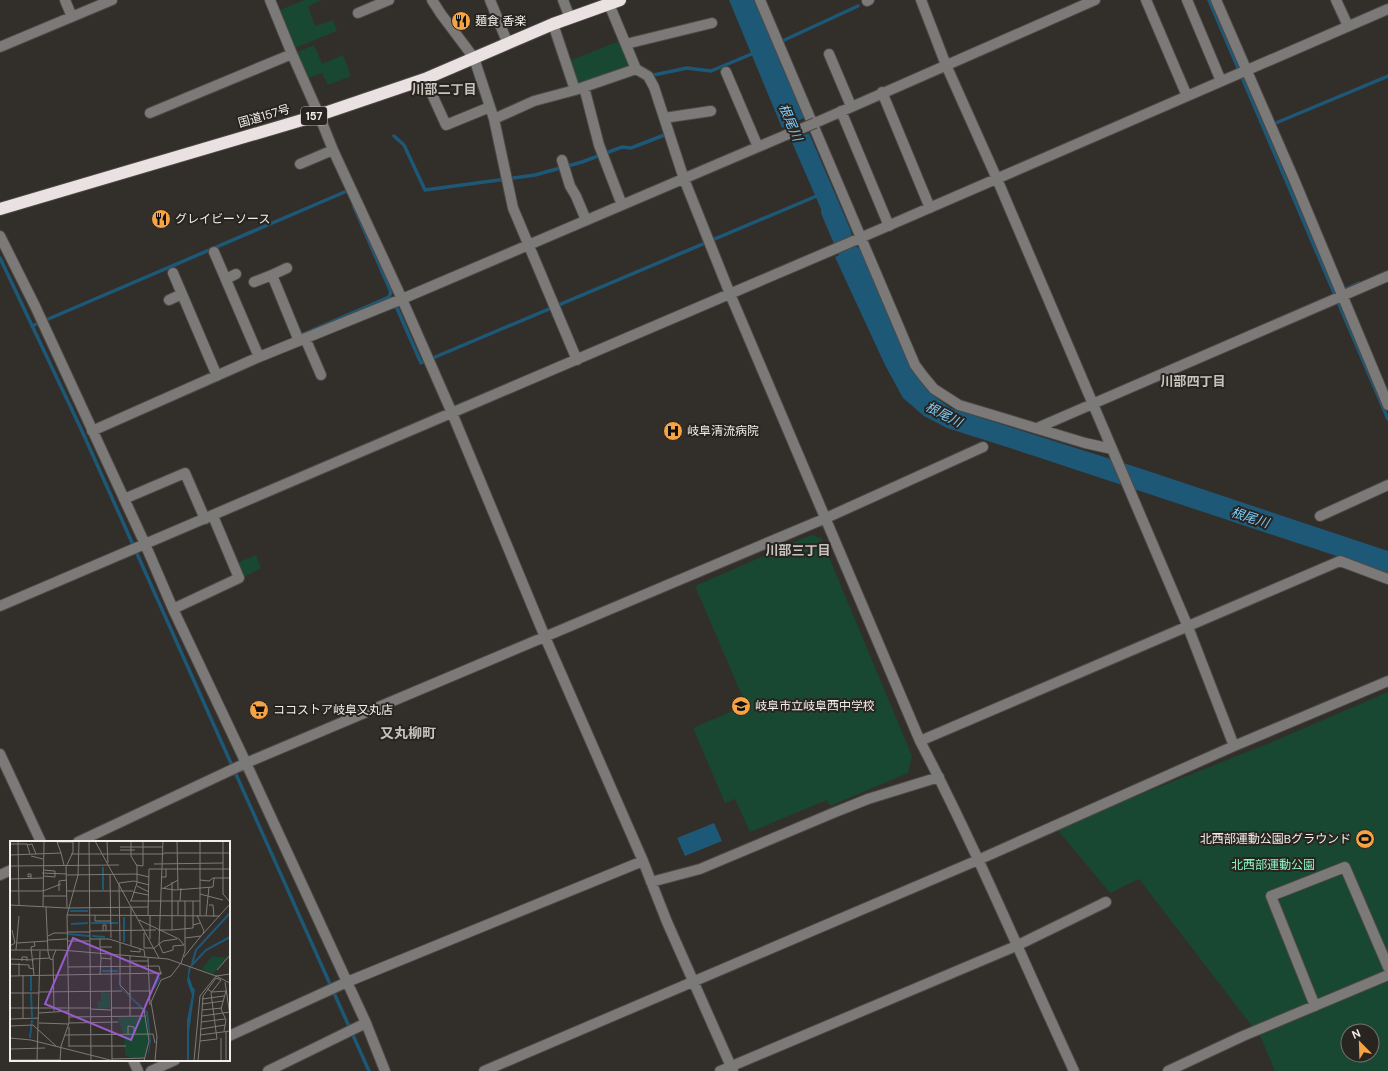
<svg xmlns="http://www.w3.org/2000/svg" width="1388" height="1071" viewBox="0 0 1388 1071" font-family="'DM Sans','Noto Sans JP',sans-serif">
<rect width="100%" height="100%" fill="#322e2a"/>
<path fill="#184732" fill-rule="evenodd" d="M 304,0 L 322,0 L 308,6 L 315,26 L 333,20 L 337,31 L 295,48 L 280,10 Z
M 619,41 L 629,67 L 577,86 L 569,61 Z
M 314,45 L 322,64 L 343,55 L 351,76 L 328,85 L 322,73 L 309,78 L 297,52 Z
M 811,535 L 821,538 L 912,756 L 908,773 L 830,806 L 827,800 L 750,832 L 735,799 L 725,803 L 693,728 L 746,705 L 695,586 Z
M 256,555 L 261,568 L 244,577 L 239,562 Z
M 1388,692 L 1388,1071 L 1275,1071 L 1261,1038 L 1139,879 L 1110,893 L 1056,828 L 1272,742 ZM 1348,1031 L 1372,1031 L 1372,1055 L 1348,1055 Z"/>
<path fill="#1e5877" d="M 729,0 L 756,0 L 804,118 L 782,128 Z
M 809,133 L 851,231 L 834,239 L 791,140 Z
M 861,246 L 909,364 L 929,392 L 950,408 L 1139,468 L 1388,551 L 1388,573 L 1013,449 L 947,428 L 924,416 L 903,398 L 885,365 L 835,257 Z
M 714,823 L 722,841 L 685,856 L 677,838 Z"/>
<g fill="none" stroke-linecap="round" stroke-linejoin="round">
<path stroke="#1e5877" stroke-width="3.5" d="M 1209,0 L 1388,419
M 780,42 L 858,6
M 649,76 L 687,68 L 711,71 L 754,53
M 1271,125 L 1388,76
M 394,136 L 404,145 L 425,190 L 535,175 L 582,162 L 622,147 L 631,148 L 667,134
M 0,258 L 82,431 L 369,1071
M 1341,291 L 1359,283
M 394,307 L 396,306 L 421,363 L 819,195
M 32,326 L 347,191
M 301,335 L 389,297 L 391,292 L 354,207"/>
<path stroke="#1e5877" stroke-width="20" d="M 831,211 L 858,275"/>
<defs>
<path id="minor" d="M 65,0 L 72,17
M 270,0 L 292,54 L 319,115 L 333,150 L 402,299 L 452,413 L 545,637 L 643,861 L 667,922 L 733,1071
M 432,0 L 441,14 L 474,58 L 494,119 L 534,101 L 575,90 L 636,69
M 490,0 L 508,44
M 563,0 L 570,18
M 760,0 L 915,365 L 924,377 L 934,389 L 959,405 L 1085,443 L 1112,449
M 921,0 L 946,65 L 997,179 L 1188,627 L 1234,746
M 1146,0 L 1187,96
M 1187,0 L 1221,81
M 1216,0 L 1293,177 L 1388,405
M 1336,0 L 1348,26
M 867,1 L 869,0
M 609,4 L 636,69 L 648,76 L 654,87 L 684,179 L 730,294 L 920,741 C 976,848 1023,961 1074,1071
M 358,13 L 389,0
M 553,24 L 575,90
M 626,44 L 712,23
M 0,47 L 112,0
M 829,54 L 851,106
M 726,72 L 758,147
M 425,79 L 446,125 L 490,107
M 584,87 L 599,145 L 622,205
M 882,92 L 930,208
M 841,111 L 889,226
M 150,113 L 292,54
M 664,118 L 711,111
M 494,119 L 513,208 L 577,360
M 815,123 L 1095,0
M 562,160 L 570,186 L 576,196 L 586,220
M 300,164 L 333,150
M 0,236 L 35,306 L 145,544 L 173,609 L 246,763 L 366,1023 L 385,1071
M 214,252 L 259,357
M 287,268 L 272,275 L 299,341
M 173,273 L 217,376
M 226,279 L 236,274
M 254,282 L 272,275
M 169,300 L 182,294
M 305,338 L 321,375
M 1037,428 L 1388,276
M 92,431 L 259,357 L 402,299 L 786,135
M 124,499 L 185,473 L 205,519
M 1320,516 L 1388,485
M 0,606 L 837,248 L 1388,9
M 173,609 L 239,578 L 213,516
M 920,741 L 1340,561 L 1388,579
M 0,754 L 41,842
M 78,842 L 246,763 L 826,518 L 983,447
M 0,875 L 11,870
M 651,882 L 700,869 L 833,813 L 868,799 L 939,777
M 1315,1006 L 1271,896 L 1345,867 L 1388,967
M 229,1036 L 347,982 L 643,861
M 133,1060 L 138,1071
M 151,1071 L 175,1060
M 268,1071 L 366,1023
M 484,1071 L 978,860 L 1234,746 L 1388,681
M 720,1071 L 1016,946 L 1106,902
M 1168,1071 L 1243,1036 L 1388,975"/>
<path id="highway" d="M 0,209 L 319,115 L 425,79 L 553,24 L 620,0"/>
</defs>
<use href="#minor" stroke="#4d4945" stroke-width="12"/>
<use href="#highway" stroke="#4d4945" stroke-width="14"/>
<use href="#minor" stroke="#7c7979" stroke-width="10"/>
<use href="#highway" stroke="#e9e1e2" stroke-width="12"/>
<defs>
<path id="minor-bridge" d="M 786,135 L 815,123"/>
</defs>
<use href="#minor-bridge" stroke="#4d4945" stroke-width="12" stroke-linecap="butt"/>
<use href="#minor-bridge" stroke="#7c7979" stroke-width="10"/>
</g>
<defs>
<symbol id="restaurant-disc" viewBox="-11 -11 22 22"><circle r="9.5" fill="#f5a345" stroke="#282420"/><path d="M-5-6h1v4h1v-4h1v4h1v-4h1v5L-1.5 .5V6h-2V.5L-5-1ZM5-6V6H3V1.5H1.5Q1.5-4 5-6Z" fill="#111"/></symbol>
<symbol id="hospital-disc" viewBox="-11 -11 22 22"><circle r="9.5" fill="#f5a345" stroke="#282420"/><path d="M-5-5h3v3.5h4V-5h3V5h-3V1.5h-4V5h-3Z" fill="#111"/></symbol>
<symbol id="school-disc" viewBox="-11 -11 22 22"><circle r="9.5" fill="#f5a345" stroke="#282420"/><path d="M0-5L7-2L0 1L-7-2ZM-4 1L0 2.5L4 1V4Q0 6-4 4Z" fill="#111"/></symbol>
<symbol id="supermarket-disc" viewBox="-11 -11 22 22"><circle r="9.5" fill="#f5a345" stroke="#282420"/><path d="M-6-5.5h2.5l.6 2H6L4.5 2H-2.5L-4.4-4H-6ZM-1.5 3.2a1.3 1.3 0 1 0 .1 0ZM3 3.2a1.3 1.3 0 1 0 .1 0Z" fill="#111"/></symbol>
<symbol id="stadium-disc" viewBox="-11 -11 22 22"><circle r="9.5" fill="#f5a345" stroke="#282420"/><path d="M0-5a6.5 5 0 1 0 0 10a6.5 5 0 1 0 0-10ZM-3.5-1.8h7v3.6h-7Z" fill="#111"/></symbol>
</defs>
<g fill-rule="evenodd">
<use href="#restaurant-disc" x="450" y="10" width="22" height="22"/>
<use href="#restaurant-disc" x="150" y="208" width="22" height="22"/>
<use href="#hospital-disc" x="662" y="420" width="22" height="22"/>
<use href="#school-disc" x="730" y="695" width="22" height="22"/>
<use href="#supermarket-disc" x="248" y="699" width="22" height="22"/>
<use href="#stadium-disc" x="1354" y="828" width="22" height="22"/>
</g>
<g text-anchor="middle" stroke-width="4" stroke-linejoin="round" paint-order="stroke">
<rect fill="#282420" stroke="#b4b1ae" stroke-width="1" x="301" y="107" width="26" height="18" rx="3"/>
<g font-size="11" font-weight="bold" fill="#f0edeb">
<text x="314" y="120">157</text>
</g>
<g font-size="12" fill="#f0edeb" stroke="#282420" text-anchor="start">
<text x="475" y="25">麺食 香楽</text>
<text x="175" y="223">グレイビーソース</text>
<text x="687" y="435">岐阜清流病院</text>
<text x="755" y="710">岐阜市立岐阜西中学校</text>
<text x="273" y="714">ココストア岐阜又丸店</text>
<text x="1351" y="843" text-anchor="end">北西部運動公園Bグラウンド</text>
</g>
<g font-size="12" fill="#f0edeb" stroke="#282420">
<text transform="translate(264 116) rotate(-16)" y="4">国道157号</text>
</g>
<g font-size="12" fill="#8af7c2" stroke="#282420">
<text x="1273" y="869">北西部運動公園</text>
</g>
<g font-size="13" font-weight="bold" fill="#c7c3bd" stroke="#282420">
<text x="444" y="94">川部二丁目</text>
<text x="1193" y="386">川部四丁目</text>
<text x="798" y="555">川部三丁目</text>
</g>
<g font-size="13" font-style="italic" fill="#7dccfa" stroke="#282420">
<text transform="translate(791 122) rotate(67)" y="5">根尾川</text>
<text transform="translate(944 414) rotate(27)" y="5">根尾川</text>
<text transform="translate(1250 517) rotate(18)" y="5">根尾川</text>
</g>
<g font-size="14" font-weight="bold" fill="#c7c3bd" stroke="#282420">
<text x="408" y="738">又丸柳町</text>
</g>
</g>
<g transform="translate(10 841)">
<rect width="220" height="220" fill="#322e2a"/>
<path d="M 202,115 L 217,117 L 203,133 L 192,128 ZM 91,151 L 100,152 L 100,167 L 88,168 L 87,160 L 91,160 ZM 107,176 L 136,176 L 138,201 L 134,217 L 121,217 L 115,214 L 114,194 Z" fill="#184732"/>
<path d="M 179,125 L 181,126 L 179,135 L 183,147 L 185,148 L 179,191 L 179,220 L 177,220 L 177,179 L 182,154 L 177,140 ZM 108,135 L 111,147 L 138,171 L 141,201 L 137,220 L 140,200 L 136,172 L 110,147 Z" fill="#1e5877"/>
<path fill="none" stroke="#1e5877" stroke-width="2" d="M 93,26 L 93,49M 60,70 L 78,70M 114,76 L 114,101M 81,82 L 108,82M 61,83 L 78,82M 58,93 L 79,95M 82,95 L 95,96M 182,123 L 186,109 L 220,72M 181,125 L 196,109 L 220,96M 92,130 L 108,130M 21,135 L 21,150M 143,148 L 150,136M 21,153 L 22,176M 20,197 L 22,179"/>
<path fill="none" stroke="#7e7a77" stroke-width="1" d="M 8,0 L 9,65M 79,0 L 81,220M 85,0 L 149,117M 97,0 L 98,22M 121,0 L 121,15 L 127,25 L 127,42 L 121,60M 153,0 L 149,103 L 153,112 L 163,109 L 163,105 L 174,104M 167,0 L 168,48M 190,0 L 190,75M 213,0 L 213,53 L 220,61M 47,1 L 63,1M 63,1 L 63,11 L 56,26 L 57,67 L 138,66M 0,3 L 17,3 L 20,13M 17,4 L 22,3 L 26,13M 110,6 L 153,6M 110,9 L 125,9M 51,12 L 54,24M 154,12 L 220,12M 61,13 L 154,13M 0,14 L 51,12 L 47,1M 21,15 L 33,18M 144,23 L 213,22M 126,24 L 133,25 L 133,0M 0,25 L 109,24M 32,32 L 57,33M 57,34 L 126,33 L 139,36M 100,34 L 101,97M 21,35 L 18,36 L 18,33 L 21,33 L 21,38M 33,35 L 45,36 L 45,30 L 33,29M 151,36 L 156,36 L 156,28M 0,38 L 33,37M 190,39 L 199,40 L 203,37 L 220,37M 162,41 L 162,89 L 183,87 L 183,84 L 190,82M 127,45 L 139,51M 151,47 L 165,49 L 203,46 L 204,37M 154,47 L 168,39M 0,50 L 33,50M 33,50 L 51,43M 49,50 L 49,40 L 57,39M 57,50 L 123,50M 123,51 L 138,54M 190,53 L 213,59M 33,55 L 57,55M 120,60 L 190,60M 170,60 L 171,47M 0,64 L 57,67M 199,64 L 203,64 L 204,76M 33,66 L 34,0M 36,66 L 38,111 L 40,118 L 43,119M 121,67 L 121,104M 57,74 L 210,75M 85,74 L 85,80 L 101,80M 138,74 L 139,28 L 220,28M 140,74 L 140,98M 168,74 L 168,60M 187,74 L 194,90 L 193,93M 196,75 L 199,46M 129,79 L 169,98 L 174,104M 183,84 L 183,60M 148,89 L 162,89M 80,90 L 146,89M 93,90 L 93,84 L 96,84 L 96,90M 57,91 L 80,91M 134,92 L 134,107 L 143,107M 38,95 L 44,92 L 57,92M 175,97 L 191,95 L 220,63M 80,98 L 99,98 L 134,109 L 135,116M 90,98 L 90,106 L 102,106M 38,99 L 57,98M 57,100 L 80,100M 110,100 L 109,42 L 124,40 L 139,44M 110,101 L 110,144 L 120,154M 7,102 L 37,100M 0,105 L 5,102 L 2,89M 90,106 L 91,117 L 101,118M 143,108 L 153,100 L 167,98M 0,109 L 51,109 L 158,118 L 206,135 L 220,142M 6,109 L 9,75M 120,110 L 130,111 L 130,108M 101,113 L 102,220M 174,116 L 191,95M 138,117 L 140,164M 0,118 L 24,119M 23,118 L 40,117M 12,120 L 12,116 L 17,116 L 17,120M 120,120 L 138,120M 9,122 L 9,135M 171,122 L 175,110 L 175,60M 0,123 L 19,124 L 19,127 L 24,128M 58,126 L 149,125 L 151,134M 207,129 L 220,114M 13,134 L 13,177M 24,134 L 21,106 L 25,105 L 24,101M 90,134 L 91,117M 0,135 L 152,132M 206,137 L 211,139 L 201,152 L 207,198 L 190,200 L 193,155 ZM 215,141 L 220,175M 197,148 L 202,151 L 217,150M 120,150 L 142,150M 29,151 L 112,150M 0,152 L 29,152M 192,158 L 214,155M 192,163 L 213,160M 0,167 L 80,167M 101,167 L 131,167 L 134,169 L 139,200 L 134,220M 80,168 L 101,169M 192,169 L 212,167M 44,170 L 43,116 L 46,109M 29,172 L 59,170M 120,175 L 120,115M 192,175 L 220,171M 59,176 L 136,175M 0,178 L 29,177M 191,181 L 215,178M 29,182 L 59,183M 59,182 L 108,181M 0,185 L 23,184 L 46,205M 191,188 L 215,184M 214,190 L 216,179 L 211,168 L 216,150M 216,190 L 216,220M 118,193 L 118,185 L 124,186 L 124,193M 55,194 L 143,193 L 145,202M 190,194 L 220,190M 0,197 L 21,199 L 104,220M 59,205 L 116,205M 59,206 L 59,186M 0,208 L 35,207M 102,218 L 135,217M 0,219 L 50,219M 188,219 L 190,200M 27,220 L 30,110M 50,220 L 51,205 L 59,182 L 57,74 L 68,34 L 69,0M 145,220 L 147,196 L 141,161 L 151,139 L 161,135 L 171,122M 184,220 L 190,155 L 206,135 L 220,133M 211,220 L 211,197"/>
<path fill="#985cca" fill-opacity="0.15" stroke="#985cca" stroke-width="2" d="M 63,97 L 149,133 L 121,199 L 35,163 Z"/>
<rect width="220" height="220" fill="none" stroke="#f0edeb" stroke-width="2"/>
</g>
<g transform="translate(1360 1043) rotate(337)"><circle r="19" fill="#282420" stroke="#787471"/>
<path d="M0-3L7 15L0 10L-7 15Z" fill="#f5a345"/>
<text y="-6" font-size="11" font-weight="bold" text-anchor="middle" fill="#f0edeb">N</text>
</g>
</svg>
